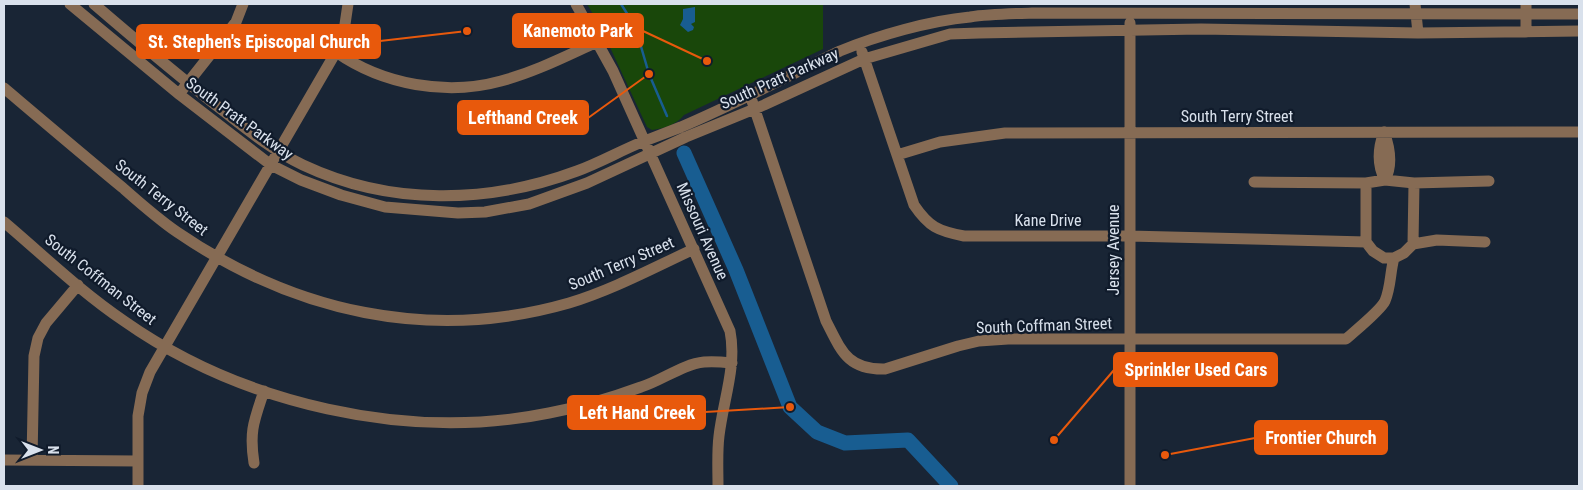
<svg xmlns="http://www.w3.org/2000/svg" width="1583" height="490" viewBox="0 0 1583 490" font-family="'Roboto Condensed',sans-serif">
<rect width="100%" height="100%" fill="#192535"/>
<path fill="#19470a" d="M 587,4 L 823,4 L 823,49 L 684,115 C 676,125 665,128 652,130 L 647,127 L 601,28 Z"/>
<path fill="#185d91" d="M 695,7 L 695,22 L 691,24 L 694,27 L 693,30 L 688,32 L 680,25 L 683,19 L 683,9 Z"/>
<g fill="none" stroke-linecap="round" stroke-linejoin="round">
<path stroke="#185d91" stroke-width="2.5" d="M 621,4 L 635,26 L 649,74 L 667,116"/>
<path stroke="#185d91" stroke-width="15" d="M 684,153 L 736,270 L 790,407 L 817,432 L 845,443 L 908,440 L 951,486"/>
<path stroke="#866b54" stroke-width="11" d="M 70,4 L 180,95 L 271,165 L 301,180 L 341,195 L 385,207 L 458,213 L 485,212 L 529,204 L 587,183 L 686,137 L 764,105 L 864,59 L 950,34 L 979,33 L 1201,29 L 1418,33 L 1579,31
M 94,4 C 137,41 181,78 226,113 C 250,132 275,152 303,165 C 390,206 488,204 577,171 C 599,163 620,151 642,142 C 655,137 668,132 681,127 C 735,104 788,76 840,51 C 879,35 929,21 970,17 C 990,14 1011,14 1032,13 L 1579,14
M 576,4 L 613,71 L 730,331 C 737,366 723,401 719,436 C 717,452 718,469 718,486
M 1415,4 L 1418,33
M 1526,4 L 1526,32
M 1130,23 L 1130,486
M 336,52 C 383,85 447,96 501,81 C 535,72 566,56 597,42
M 862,52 L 914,205 C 929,227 938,231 964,236 L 1129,236 L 1366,242
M 4,88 C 43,121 83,155 123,188 C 140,203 158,219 177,232 C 294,312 430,343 569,303 C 612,290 653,268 694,249
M 183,89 L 236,22 L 243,4
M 752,101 L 826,321 C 841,350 847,370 885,369 L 958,346 L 979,341 L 1008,339 L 1346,339 C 1355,331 1381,310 1385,301 C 1391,287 1390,272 1394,258 L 1404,253 L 1413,244 L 1414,183
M 1384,132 C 1390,148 1393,165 1385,180 C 1377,165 1378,148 1384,132 Z
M 897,155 L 940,142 L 1005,133 L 1579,132
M 1254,182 L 1366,183 L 1385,180 L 1414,183 L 1489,181
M 1366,183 L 1366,242 L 1373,251 L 1384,258 L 1394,258
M 4,222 C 43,255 81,292 124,321 C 242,404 407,442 549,413 C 581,407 611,398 641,387 C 661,381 683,364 704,362 C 713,361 723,362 732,363
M 1413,244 L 1437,240 L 1485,242
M 4,460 L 138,461
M 32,460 L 34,356 L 38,338 L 46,323 L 78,285
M 254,463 C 249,431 254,421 264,391
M 138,486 L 138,416 L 142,393 L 150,372 L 336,52 L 344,31 L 348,4"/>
</g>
<g text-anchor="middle" stroke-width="4.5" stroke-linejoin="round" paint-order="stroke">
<g font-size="16" fill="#d9e1ec" stroke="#101b2b">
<text transform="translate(779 78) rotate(-24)" y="6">South Pratt Parkway</text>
<text x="1237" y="122">South Terry Street</text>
<text transform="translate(240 118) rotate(36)" y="6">South Pratt Parkway</text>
<text transform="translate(162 197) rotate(38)" y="6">South Terry Street</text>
<text x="1048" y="226">Kane Drive</text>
<text transform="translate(703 231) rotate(66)" y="6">Missouri Avenue</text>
<text transform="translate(1113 250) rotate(-90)" y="6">Jersey Avenue</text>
<text transform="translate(621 263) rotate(-23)" y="6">South Terry Street</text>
<text transform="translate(101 279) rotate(38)" y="6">South Coffman Street</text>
<text transform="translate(1044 325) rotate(-2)" y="6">South Coffman Street</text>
</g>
</g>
<path fill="none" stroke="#e8590c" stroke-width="2" d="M707 61L643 31M467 31L380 41M649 74L588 118M1054 440L1114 370M790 407L705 412M1165 455L1255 438"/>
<g fill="#e8590c" stroke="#101b2b" stroke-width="2">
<circle cx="707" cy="61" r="5"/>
<circle cx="467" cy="31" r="5"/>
<circle cx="649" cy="74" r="5"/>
<circle cx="1054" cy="440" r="5"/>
<circle cx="790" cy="407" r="5"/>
<circle cx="1165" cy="455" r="5"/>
</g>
<g fill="#e8590c" stroke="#e8590c" stroke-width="2">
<rect x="513" y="14" width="130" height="33" rx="5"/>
<rect x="137" y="25" width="243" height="33" rx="5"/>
<rect x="458" y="101" width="130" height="33" rx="5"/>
<rect x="1114" y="353" width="163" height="33" rx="5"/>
<rect x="568" y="396" width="137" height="33" rx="5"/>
<rect x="1255" y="421" width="132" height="33" rx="5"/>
</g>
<g font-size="18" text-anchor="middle" font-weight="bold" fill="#fff">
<text x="578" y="37">Kanemoto Park</text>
<text x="259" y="48">St. Stephen's Episcopal Church</text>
<text x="523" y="124">Lefthand Creek</text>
<text x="1196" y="376">Sprinkler Used Cars</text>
<text x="637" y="419">Left Hand Creek</text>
<text x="1321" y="444">Frontier Church</text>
</g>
<rect width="1583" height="490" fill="none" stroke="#d9e1ec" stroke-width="10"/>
<g transform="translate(40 450) rotate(90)" stroke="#101b2b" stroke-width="4" paint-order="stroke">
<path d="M0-4L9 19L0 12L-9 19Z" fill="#d9e1ec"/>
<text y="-8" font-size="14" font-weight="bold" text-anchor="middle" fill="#d9e1ec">N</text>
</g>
</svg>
